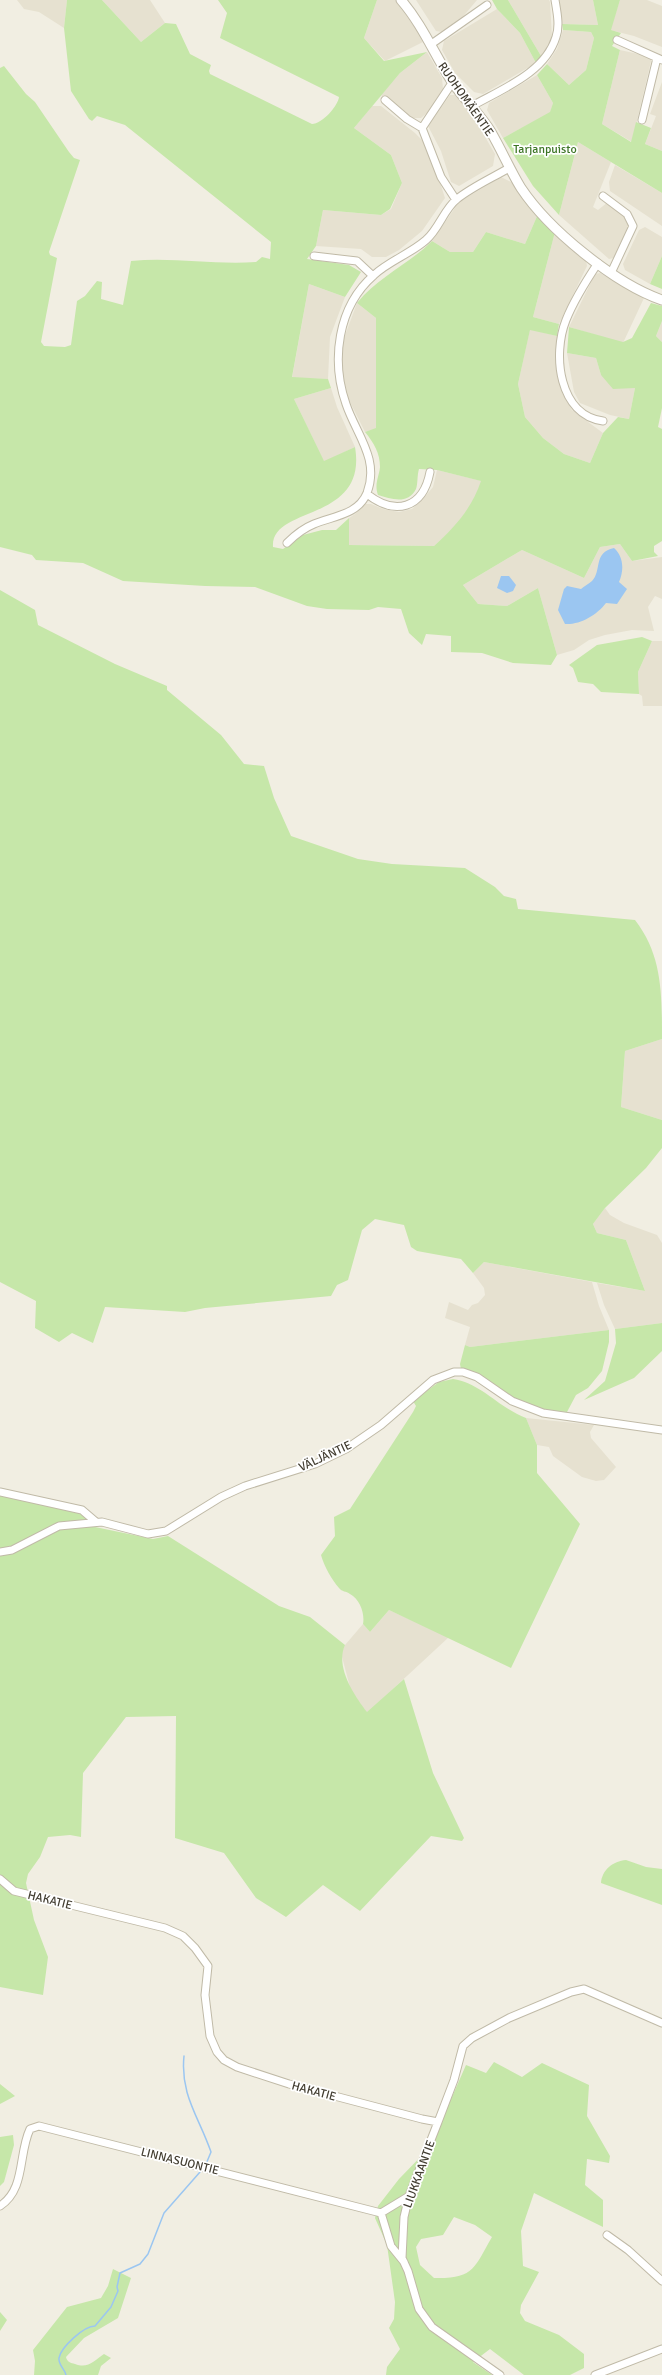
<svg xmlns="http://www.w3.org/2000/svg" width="662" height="2375" viewBox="0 0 662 2375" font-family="Signika,sans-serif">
<rect width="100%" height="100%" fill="#f1eee2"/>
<path fill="#e6e1d0" d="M 17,0 L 67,0 L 64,28 L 39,12 L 24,9 Z
M 102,0 L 150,0 L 165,23 L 141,42 Z
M 377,0 L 396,0 L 413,22 L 423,42 L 385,61 L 364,38 Z
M 416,0 L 477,0 L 461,19 L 442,32 L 436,31 Z
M 508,0 L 549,0 L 550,2 L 552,37 L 547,49 L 541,56 Z
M 557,0 L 593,0 L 598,25 L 562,24 Z
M 620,0 L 647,0 L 662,6 L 662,47 L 634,36 L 610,30 Z
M 497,9 L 520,33 L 536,63 L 483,94 L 474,92 L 455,73 L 442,50 L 444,41 Z
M 563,30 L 591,32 L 594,38 L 586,70 L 569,85 L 547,64 L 557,49 Z
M 620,50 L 652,57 L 632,142 L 602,124 Z
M 427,52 L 442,78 L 443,89 L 428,112 L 421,118 L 411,118 L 381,95 L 400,73 Z
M 537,75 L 553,103 L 550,113 L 503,138 L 487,110 L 489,103 Z
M 662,82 L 662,151 L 645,144 L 656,116 L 650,114 Z
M 450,95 L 456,95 L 467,106 L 495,154 L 493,166 L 459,186 L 451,182 L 441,151 L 428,126 Z
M 372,106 L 381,106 L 415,133 L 424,142 L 431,155 L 445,198 L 422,231 L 399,250 L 386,257 L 372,257 L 361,249 L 316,246 L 323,210 L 381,215 L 391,209 L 402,183 L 391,155 L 354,128 Z
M 578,142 L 611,162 L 593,207 L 598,210 L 608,202 L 627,215 L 630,225 L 614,258 L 609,259 L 559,215 Z
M 615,165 L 662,193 L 662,226 L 610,191 L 609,182 Z
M 501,177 L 513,183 L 538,214 L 525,244 L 486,232 L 473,252 L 450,252 L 432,241 L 459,202 Z
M 645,227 L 662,237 L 662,256 L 650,284 L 625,270 L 623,264 L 639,230 Z
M 555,232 L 586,260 L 587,266 L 559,324 L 533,317 Z
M 600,273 L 644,298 L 623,343 L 569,327 L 595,274 Z
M 309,284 L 345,297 L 330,337 L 328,379 L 292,378 Z
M 357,303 L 376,318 L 376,429 L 365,432 L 345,392 L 341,368 L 344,338 Z
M 662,321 L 662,342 L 656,336 Z
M 530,329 L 557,336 L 557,360 L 562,393 L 572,410 L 603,433 L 590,463 L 564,454 L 543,438 L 525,417 L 518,384 Z
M 567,353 L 596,358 L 601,375 L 635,388 L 629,419 L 610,415 L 580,403 L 574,392 Z
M 331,388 L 337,407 L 355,447 L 324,462 L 294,399 Z
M 437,470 L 482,481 L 473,502 L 456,526 L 434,546 L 349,545 L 349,518 L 355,514 L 363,504 L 371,504 L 383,509 L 399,512 L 412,509 L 423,499 L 433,487 Z
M 620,544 L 632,561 L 662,557 L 662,599 L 655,596 L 648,607 L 654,631 L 632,630 L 605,635 L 589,640 L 574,650 L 557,655 L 538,588 L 507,606 L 478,604 L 463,585 L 522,550 L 584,578 L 600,547 Z
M 652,641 L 662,641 L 662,706 L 643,706 L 642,696 L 639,694 L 638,672 Z
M 662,1039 L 662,1120 L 621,1107 L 625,1051 Z
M 605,1208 L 610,1215 L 624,1223 L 657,1235 L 662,1243 L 662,1323 L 615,1329 L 604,1305 L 597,1283 L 645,1291 L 626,1240 L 597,1233 L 593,1224 Z
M 484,1262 L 592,1282 L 599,1306 L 609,1330 L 470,1347 L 465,1345 L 470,1327 L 445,1318 L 449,1302 L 468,1310 L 472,1305 L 478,1303 L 485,1295 L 484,1288 L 473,1273 Z
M 526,1418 L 594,1425 L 590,1432 L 591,1438 L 616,1467 L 604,1480 L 596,1481 L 582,1477 L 553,1456 L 549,1447 L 537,1445 Z
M 389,1610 L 449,1637 L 367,1713 L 351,1691 L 341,1653 L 345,1645 L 363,1624 L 370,1632 Z"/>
<path fill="#c6e7a9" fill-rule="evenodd" d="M 67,0 L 102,0 L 141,42 L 165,23 L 176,24 L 190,54 L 211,65 L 209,71 L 210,74 L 312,124 C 322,124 338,106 339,97 L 220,38 L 227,13 L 218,0 L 377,0 L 364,38 L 384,61 L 427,52 L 400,73 L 354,128 L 391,155 L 402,183 L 390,209 L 381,215 L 323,210 L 316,246 L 307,259 L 349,265 L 361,272 L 345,297 L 309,284 L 292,377 L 328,379 L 331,388 L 294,399 L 324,461 L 355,447 C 368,523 270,505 273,547 L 283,549 L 303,535 L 322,530 L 336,530 L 349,518 L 349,545 L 434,546 C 455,527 472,508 481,481 L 437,470 L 419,469 C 417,475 418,484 416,489 C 408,505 391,499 378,495 C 374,484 379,477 380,467 C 380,453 374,443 365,432 L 376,428 L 376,318 L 357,303 C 379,276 408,265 432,241 L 450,252 L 473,252 L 486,232 L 525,244 L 538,214 L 555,232 L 533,317 L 559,324 L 557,336 L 530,330 L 518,384 L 525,417 L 543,438 L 564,454 L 590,463 L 603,433 L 618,417 L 629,419 L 635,388 L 613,389 L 601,375 L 596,358 L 567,353 L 569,327 L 623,342 L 632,338 L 651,303 L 662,306 L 662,321 L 656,336 L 662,342 L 662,408 L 658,427 L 662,429 L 662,541 L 654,546 L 654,552 L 658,556 L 632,561 L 620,544 L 600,547 L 584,578 L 522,550 L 463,585 L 478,604 L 507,606 L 538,588 L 557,655 L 551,665 L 513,663 L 482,653 L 451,652 L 451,636 L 426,634 L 422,645 L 409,633 L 401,609 L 378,607 L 369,610 L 327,609 L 307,606 L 255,587 L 205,586 L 123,581 L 83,563 L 36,560 L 32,555 L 0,547 L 0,68 L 4,66 L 26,94 L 35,102 L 69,152 L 74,158 L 80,160 L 49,252 L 50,255 L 57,258 L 41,342 L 44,346 L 65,347 L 71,345 L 77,301 L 85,296 L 97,281 L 102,282 L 101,299 L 123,305 L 131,261 C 173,257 214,265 256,262 L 262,257 L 270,259 L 271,242 L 125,125 L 97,116 L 92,121 L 89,119 L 71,91 L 64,28 Z
M 492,0 L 508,0 L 541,56 L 536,63 L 520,33 L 497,9 Z
M 593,0 L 620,0 L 611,30 L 621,33 L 612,46 L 620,50 L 602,124 L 631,142 L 636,122 L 651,128 L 645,144 L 662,151 L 662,193 L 578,142 L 559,215 L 533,186 L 503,138 L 550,112 L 553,103 L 537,75 L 547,64 L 569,85 L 586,70 L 594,38 L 591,32 L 563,30 L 562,24 L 598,25 Z
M 662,256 L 662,289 L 650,284 Z
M 0,590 L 35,610 L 38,625 L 115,664 L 167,686 L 167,690 L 221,735 L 244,764 L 264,766 L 274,798 L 291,836 L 358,859 L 392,864 L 465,868 L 495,887 L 504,896 L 516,899 L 518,909 L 635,920 C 662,955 662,992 662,1039 L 625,1051 L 621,1107 L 662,1120 L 662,1148 L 646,1168 L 605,1208 L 593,1224 L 597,1233 L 626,1240 L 645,1291 L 484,1262 L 473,1273 L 461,1259 L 417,1251 L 411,1247 L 404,1225 L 375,1219 L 362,1230 L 348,1280 L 337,1285 L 331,1296 L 205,1308 L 185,1312 L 105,1307 L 93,1343 L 72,1333 L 59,1342 L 35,1328 L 36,1301 L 0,1282 Z
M 642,637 L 652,641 L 638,672 L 639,694 L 601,692 L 593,684 L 578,682 L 573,668 L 569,665 L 597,645 Z
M 662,1323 L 662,1351 L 634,1378 L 584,1400 L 605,1381 L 616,1343 L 615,1329 Z
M 609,1330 L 609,1342 L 602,1371 L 588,1388 L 576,1395 L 567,1412 C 527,1411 495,1389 461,1369 L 460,1364 L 465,1345 L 470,1347 Z
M 453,1379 C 481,1383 499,1408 526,1418 L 537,1445 L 537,1473 L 580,1524 L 511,1668 L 389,1610 L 370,1632 L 363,1624 C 365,1614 360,1599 350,1594 C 346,1591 342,1592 339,1588 C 332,1580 324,1566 321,1555 L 335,1536 L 334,1517 L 350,1509 L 413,1412 L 416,1406 L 413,1401 L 439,1382 Z
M 0,1490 L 71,1504 L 95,1527 L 153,1539 L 168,1536 L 279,1606 L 310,1617 L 345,1645 C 335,1667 354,1695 367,1712 L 404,1679 L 433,1773 L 464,1838 L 462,1841 L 431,1836 L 360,1911 L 323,1885 L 286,1917 L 256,1898 L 224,1853 L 175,1838 L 176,1716 L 126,1717 L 83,1773 L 81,1837 L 70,1835 L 48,1837 L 40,1857 L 28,1874 L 26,1883 L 34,1920 L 48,1957 L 43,1995 L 0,1987 Z
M 626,1860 L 646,1867 L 662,1869 L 662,1905 L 601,1883 C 602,1870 613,1861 626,1860 Z
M 494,2062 L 522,2077 L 542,2063 L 589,2085 L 587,2116 L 610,2156 L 609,2163 L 587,2159 L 585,2185 L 603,2200 L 603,2227 L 534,2193 L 521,2231 L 523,2266 L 539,2272 L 521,2305 L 520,2313 L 525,2321 L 559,2335 L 584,2354 L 584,2368 L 570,2375 L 524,2375 L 490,2349 L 473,2362 L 492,2375 L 386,2375 L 387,2367 L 400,2349 L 389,2328 L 394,2319 L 395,2302 L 387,2245 L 375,2218 L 378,2206 L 399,2179 L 430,2147 L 466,2065 L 486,2073 ZM 454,2217 L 475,2225 L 492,2237 C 474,2268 474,2279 434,2278 L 420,2265 L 416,2247 L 421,2239 L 443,2235 Z
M 0,2084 L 15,2096 L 0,2104 Z
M 13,2135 L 14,2145 L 4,2182 L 0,2186 L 0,2137 Z
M 113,2269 L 131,2278 L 118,2318 L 84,2338 L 66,2357 C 67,2362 71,2363 75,2364 C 88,2369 94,2361 104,2354 L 111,2358 L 101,2366 L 98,2375 L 34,2375 L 35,2361 L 33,2350 L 67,2307 L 101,2298 L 108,2286 Z
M 0,2312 L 7,2320 L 0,2331 Z"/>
<path fill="#9bc6f1" d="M 614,548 C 624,557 624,571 619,582 L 627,589 L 617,604 L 606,603 C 597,615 580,625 565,624 L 558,610 L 564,589 L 567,586 L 581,589 C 584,586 589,584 592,581 C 602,571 593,552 614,548 Z
M 501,576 L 509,576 L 516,585 L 513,591 L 507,593 L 497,588 Z"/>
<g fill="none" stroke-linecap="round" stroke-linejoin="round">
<path stroke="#9bc6f1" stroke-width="1.5" d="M 184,2056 C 180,2095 199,2117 211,2152 L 206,2164
M 66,2375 C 65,2369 58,2365 59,2358 C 61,2347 84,2326 95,2326 L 111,2307 L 118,2291 L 117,2287 L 120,2273 L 140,2264 L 148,2254 L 164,2213 L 200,2172"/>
<defs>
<path id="minor" d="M 617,40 L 662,60
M 430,45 L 487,5
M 385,100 L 407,119 L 422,128 L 441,177 L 456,200
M 472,106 C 502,89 545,73 556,37 C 560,26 557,12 555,0
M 642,120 L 657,58
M 422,128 L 452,83
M 603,196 L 627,214 L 633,226 L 611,273
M 314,256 L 357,261 L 373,276
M 598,263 C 586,281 574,300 566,320 C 552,355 559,415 603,421
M 367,494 C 395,516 423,509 430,472
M 287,543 C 295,535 304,528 314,524 C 333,516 358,515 367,493 C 380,459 356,434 346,404 C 331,361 337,307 374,275 C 389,261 410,254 426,240 C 439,229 444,209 457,199 C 472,187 492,178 509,168
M 0,1492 L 82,1510 L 96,1522
M 0,1552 L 12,1550 L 59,1526 L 102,1522 L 148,1534 L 166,1531 L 221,1497 L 245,1486 L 315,1464 L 346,1449 L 381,1425 L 433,1380 L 454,1372 L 463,1372 L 477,1377 L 512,1401 L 543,1413 L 662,1430
M 0,1879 L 14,1891 L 165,1928 L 183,1936 L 195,1948 L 208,1966 L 205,1995 L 210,2036 L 217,2052 L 224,2060 L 237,2067 L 289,2084 L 422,2119 L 438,2122 L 454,2080 L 463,2046 L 472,2038 L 509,2018 L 571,1992 L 584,1989 L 662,2023
M 438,2122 L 409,2196 L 404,2217 L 402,2258 L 408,2271 L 419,2309 L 432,2327 L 500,2375
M 0,2206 C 26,2189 18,2154 30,2129 L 39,2126 L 381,2213 L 409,2196
M 381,2213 L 391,2246 L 404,2262
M 607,2235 L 628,2250 L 662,2281
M 595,2375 L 662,2349"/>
<path id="tertiary" d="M 401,0 C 421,23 433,51 449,77 C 461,97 479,112 491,132 C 502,151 510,170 521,188 C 549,230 614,283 662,300"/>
</defs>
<use href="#minor" stroke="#c0baa7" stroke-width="9"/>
<use href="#tertiary" stroke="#c0baa7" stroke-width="11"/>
<use href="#minor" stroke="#fff" stroke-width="7"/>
<use href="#tertiary" stroke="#fff" stroke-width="9"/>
</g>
<g text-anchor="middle" stroke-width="3.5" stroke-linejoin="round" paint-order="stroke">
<g font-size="12" fill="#433e32" stroke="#fff">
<text transform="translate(466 99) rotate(55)" y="4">RUOHOMÄENTIE</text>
<text transform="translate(325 1456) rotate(-25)" y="4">VÄLJÄNTIE</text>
<text transform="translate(50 1900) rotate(14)" y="4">HAKATIE</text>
<text transform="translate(314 2091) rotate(15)" y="4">HAKATIE</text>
<text transform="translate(180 2161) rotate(14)" y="4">LINNASUONTIE</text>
<text transform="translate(419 2174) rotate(-70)" y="4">LIUKKAANTIE</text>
</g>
<g font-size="12" fill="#3c7525" stroke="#fff">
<text x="545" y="153">Tarjanpuisto</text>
</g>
</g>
</svg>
